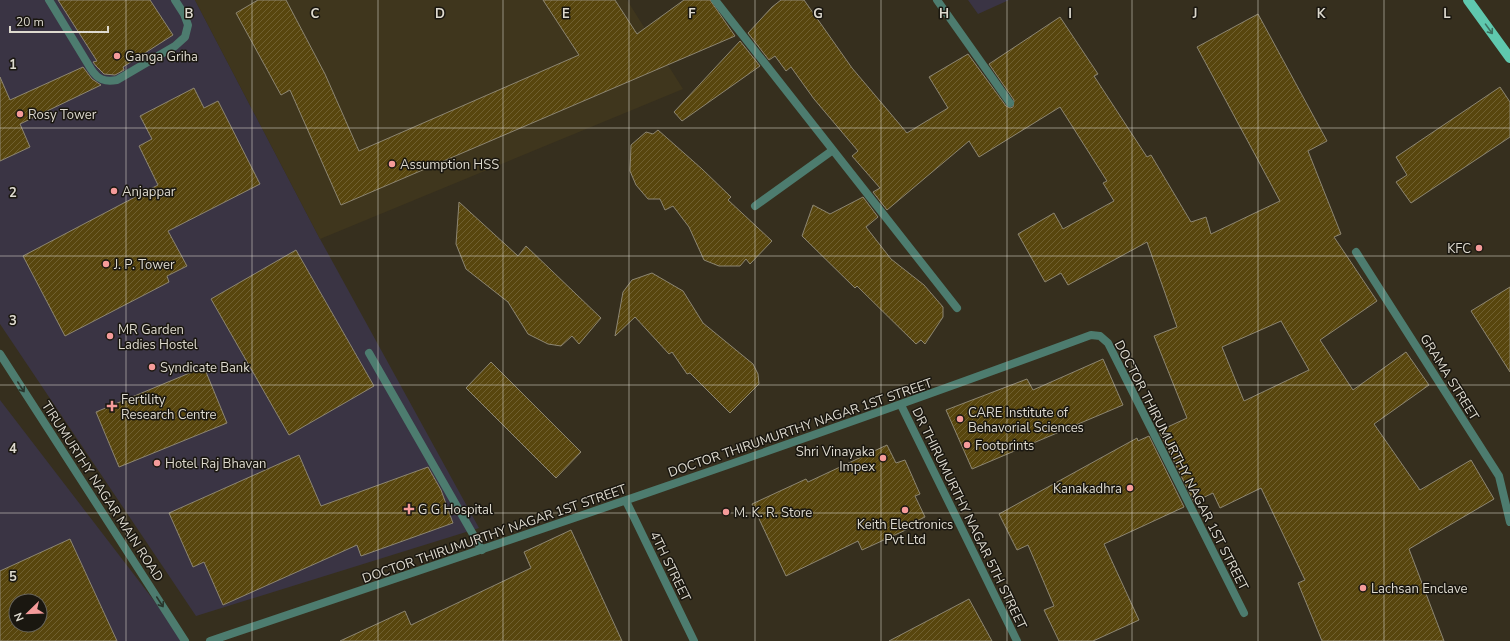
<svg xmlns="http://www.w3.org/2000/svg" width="1510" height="641" viewBox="0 0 1510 641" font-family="'Nunito Sans',sans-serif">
<defs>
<pattern id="building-hatch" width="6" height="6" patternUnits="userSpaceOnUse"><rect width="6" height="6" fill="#58460e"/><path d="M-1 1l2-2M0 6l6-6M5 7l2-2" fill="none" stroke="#706030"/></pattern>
</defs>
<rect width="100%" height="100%" fill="#362f1e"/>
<path fill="#3a3444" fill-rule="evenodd" d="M 0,0 L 195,0 L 320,239 L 479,528 L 196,616 L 0,324 Z
M 968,0 L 1009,0 L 978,14 Z
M 0,400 L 185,641 L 0,641 ZM 16,601 L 40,601 L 40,625 L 16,625 Z"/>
<path fill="#3f361d" d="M 195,0 L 627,0 L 683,89 L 320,239 Z"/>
<path fill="url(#building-hatch)" stroke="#8d8672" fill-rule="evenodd" d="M 58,0 L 150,0 L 173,35 L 123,67 L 124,70 L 115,75 L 104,74 L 96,66 L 93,62 L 97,61 Z
M 258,0 L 286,0 L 325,74 L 359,151 L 579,55 L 543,0 L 615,0 L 637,34 L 684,0 L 710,0 L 735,36 L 341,205 L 290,90 L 281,95 L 236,13 Z
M 781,0 L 804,0 L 852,68 L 907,133 L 948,108 L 929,77 L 968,54 L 1006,106 L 1010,108 L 1013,107 L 1014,100 L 989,64 L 1060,17 L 1098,74 L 1094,76 L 1147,157 L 1151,155 L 1191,222 L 1206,217 L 1211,234 L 1280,201 L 1197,47 L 1258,14 L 1327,141 L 1308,151 L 1341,234 L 1334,237 L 1377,301 L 1320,340 L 1353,390 L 1406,352 L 1429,385 L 1374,424 L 1420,490 L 1471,460 L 1494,499 L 1409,549 L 1444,641 L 1322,641 L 1298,583 L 1305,580 L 1261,488 L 1220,508 L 1213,493 L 1194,502 L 1159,431 L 1187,418 L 1154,336 L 1177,327 L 1147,242 L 1068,285 L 1061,273 L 1045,282 L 1018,234 L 1054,213 L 1063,229 L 1114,201 L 1103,183 L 1107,181 L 1060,107 L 979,157 L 969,141 L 887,210 L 873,192 L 880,188 L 852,156 L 858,151 L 814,99 L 791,67 L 786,71 L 775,56 L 769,60 L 748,33 L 772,7 ZM 1281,321 L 1309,370 L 1244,401 L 1222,347 Z
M 740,41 L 760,66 L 682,121 L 674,112 Z
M 83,67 L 92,79 L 101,85 L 20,124 L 30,147 L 0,161 L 0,77 L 10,100 Z
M 1500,87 L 1510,102 L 1510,137 L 1411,203 L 1396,182 L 1407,175 L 1396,157 Z
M 194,88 L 204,108 L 218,101 L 260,184 L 168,231 L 187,266 L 167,276 L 169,282 L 65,336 L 23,256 L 158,185 L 139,146 L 152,139 L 140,116 Z
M 658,130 L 702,169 L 731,197 L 728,200 L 772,241 L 750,264 L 746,259 L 740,266 L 719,266 L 704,260 L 689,227 L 673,206 L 665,210 L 660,199 L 648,199 L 636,185 L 630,171 L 631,145 L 646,132 L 653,134 Z
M 863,197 L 878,217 L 866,227 L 891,259 L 924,285 L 943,307 L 943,317 L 925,344 L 921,340 L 916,344 L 857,286 L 855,288 L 802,236 L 813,205 L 830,214 Z
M 459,202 L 518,256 L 526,246 L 601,318 L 579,344 L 572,336 L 561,346 L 548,344 L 528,334 L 508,302 L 466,269 L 456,244 Z
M 296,250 L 374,386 L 289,435 L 211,299 Z
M 652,273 L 683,291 L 703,323 L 753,364 L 758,374 L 759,384 L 730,413 L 690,373 L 687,374 L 672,352 L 669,354 L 635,317 L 615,336 L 623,292 L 632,280 Z
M 1510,287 L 1510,372 L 1471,311 Z
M 1103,359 L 1123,405 L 972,469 L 946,410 L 1027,379 L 1033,390 Z
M 491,362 L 581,452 L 556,478 L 466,388 Z
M 204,367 L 227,423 L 119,467 L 96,412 Z
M 1149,436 L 1184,507 L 1104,544 L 1139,620 L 1093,641 L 1059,641 L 1044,610 L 1054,606 L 1028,545 L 1017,550 L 999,514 L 1137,438 L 1138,441 Z
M 887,445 L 896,463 L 905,460 L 920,494 L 915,496 L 925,517 L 906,526 L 908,529 L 862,550 L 858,541 L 786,576 L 752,504 L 806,479 L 808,482 Z
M 299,455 L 321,506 L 428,467 L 441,490 L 453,523 L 361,556 L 357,545 L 223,605 L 204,562 L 193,567 L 169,513 Z
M 571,530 L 622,641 L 340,641 L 405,611 L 411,625 L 531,568 L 524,552 Z
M 70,539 L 117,641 L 0,641 L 0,571 ZM 16,601 L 40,601 L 40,625 L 16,625 Z
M 969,599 L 992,641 L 889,641 Z"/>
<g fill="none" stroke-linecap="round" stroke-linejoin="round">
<path stroke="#4d7c6f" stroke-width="8" d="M 49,0 L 91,69 C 98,80 105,82 117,80 L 175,46 L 185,37 L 188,25 L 184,14 L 175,0
M 369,353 L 482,550"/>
<path stroke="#4d7c6f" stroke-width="8" d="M 715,0 L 957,308
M 937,0 L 1010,103
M 755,206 L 833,150
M 1356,252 L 1499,476 L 1510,522
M 0,354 L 185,641
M 901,405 L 1017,641
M 626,501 L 694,641
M 210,641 C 505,542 799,443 1091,335 L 1100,336 L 1108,343 L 1244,613"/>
<path stroke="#5fc8ae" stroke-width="10" d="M 1468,0 L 1510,58"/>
</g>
<defs><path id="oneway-shaft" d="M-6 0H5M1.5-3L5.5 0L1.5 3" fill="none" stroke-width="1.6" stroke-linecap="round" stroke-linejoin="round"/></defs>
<use stroke="#3c705f" href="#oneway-shaft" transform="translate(1489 29) rotate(54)"/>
<g stroke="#29352c">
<use href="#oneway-shaft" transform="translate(21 387) rotate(57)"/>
<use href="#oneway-shaft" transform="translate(160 602) rotate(57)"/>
</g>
<path fill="none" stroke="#dedacf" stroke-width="1" stroke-opacity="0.55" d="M 126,0 L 126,641M 252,0 L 252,641M 378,0 L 378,641M 503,0 L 503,641M 629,0 L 629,641M 755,0 L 755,641M 881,0 L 881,641M 1007,0 L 1007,641M 1132,0 L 1132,641M 1258,0 L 1258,641M 1384,0 L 1384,641M 0,128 L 1510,128M 0,256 L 1510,256M 0,385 L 1510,385M 0,513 L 1510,513"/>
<g fill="#f59b9a" stroke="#1a1710" stroke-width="1.5">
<circle cx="117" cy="56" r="4"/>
<circle cx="20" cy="114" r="4"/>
<circle cx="392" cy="164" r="4"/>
<circle cx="114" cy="191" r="4"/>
<circle cx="1479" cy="248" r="4"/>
<circle cx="106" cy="264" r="4"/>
<circle cx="110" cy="336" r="4"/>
<circle cx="152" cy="367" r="4"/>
<path d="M110 400h4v4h4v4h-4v4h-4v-4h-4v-4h4z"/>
<circle cx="960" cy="419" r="4"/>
<circle cx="967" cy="445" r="4"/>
<circle cx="883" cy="458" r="4"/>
<circle cx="157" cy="463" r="4"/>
<circle cx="1130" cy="488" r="4"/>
<path d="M407 503h4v4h4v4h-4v4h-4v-4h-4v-4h4z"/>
<circle cx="905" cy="510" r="4"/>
<circle cx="726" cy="512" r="4"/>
<circle cx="1363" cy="588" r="4"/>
</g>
<g text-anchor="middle" stroke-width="3" stroke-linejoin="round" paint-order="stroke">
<g font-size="13" fill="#dedacf" stroke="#1a1710" text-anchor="start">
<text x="125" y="61">Ganga Griha</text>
<text x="28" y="119">Rosy Tower</text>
<text x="400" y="169">Assumption HSS</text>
<text x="122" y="196">Anjappar</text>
<text x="1471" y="253" text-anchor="end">KFC</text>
<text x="114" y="269">J. P. Tower</text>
<text x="118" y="334">MR Garden<tspan x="118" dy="15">Ladies Hostel</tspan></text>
<text x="160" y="372">Syndicate Bank</text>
<text x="121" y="404">Fertility<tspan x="121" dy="15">Research Centre</tspan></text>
<text x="968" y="417">CARE Institute of<tspan x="968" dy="15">Behavorial Sciences</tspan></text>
<text x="975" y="450">Footprints</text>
<text x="875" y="456" text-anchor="end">Shri Vinayaka<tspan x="875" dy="15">Impex</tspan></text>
<text x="165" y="468">Hotel Raj Bhavan</text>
<text x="1122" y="493" text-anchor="end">Kanakadhra</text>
<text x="418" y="514">G G Hospital</text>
<text x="734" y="517">M. K. R. Store</text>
<text x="905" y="529" text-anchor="middle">Keith Electronics<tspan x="905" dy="15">Pvt Ltd</tspan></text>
<text x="1371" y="593">Lachsan Enclave</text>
</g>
<g font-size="13" fill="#dedacf" stroke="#1a1710">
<text transform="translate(1450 377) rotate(58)" y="5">GRAMA STREET</text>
<text transform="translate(800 427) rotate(-19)" y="5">DOCTOR THIRUMURTHY NAGAR 1ST STREET</text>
<text transform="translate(1182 465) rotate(63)" y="5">DOCTOR THIRUMURTHY NAGAR 1ST STREET</text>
<text transform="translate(103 491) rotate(57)" y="5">TIRUMURTHY NAGAR MAIN ROAD</text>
<text transform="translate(970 518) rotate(64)" y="5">DR THIRUMURTHY NAGAR 5TH STREET</text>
<text transform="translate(494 533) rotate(-19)" y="5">DOCTOR THIRUMURTHY NAGAR 1ST STREET</text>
<text transform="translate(671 566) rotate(64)" y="5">4TH STREET</text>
</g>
</g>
<g font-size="13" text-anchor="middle" font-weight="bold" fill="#dedacf" stroke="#1a1710" stroke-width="3" stroke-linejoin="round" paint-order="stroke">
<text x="189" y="18">B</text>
<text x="315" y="18">C</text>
<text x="440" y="18">D</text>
<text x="566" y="18">E</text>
<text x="692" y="18">F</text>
<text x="818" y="18">G</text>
<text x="944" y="18">H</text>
<text x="1070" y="18">I</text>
<text x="1195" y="18">J</text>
<text x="1321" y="18">K</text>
<text x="1447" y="18">L</text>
<text x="13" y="69">1</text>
<text x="13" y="197">2</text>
<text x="13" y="325">3</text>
<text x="13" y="453">4</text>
<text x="13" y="581">5</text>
</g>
<g transform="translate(28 613) rotate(247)"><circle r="19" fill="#1a1710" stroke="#68655c"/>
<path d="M0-3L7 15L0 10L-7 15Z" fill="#f59b9a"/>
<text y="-6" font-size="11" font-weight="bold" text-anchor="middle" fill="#dedacf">N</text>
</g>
<path d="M10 26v6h98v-6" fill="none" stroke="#dedacf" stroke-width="2"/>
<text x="16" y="26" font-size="12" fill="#dedacf" stroke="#1a1710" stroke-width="3" paint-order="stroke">20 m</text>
</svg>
